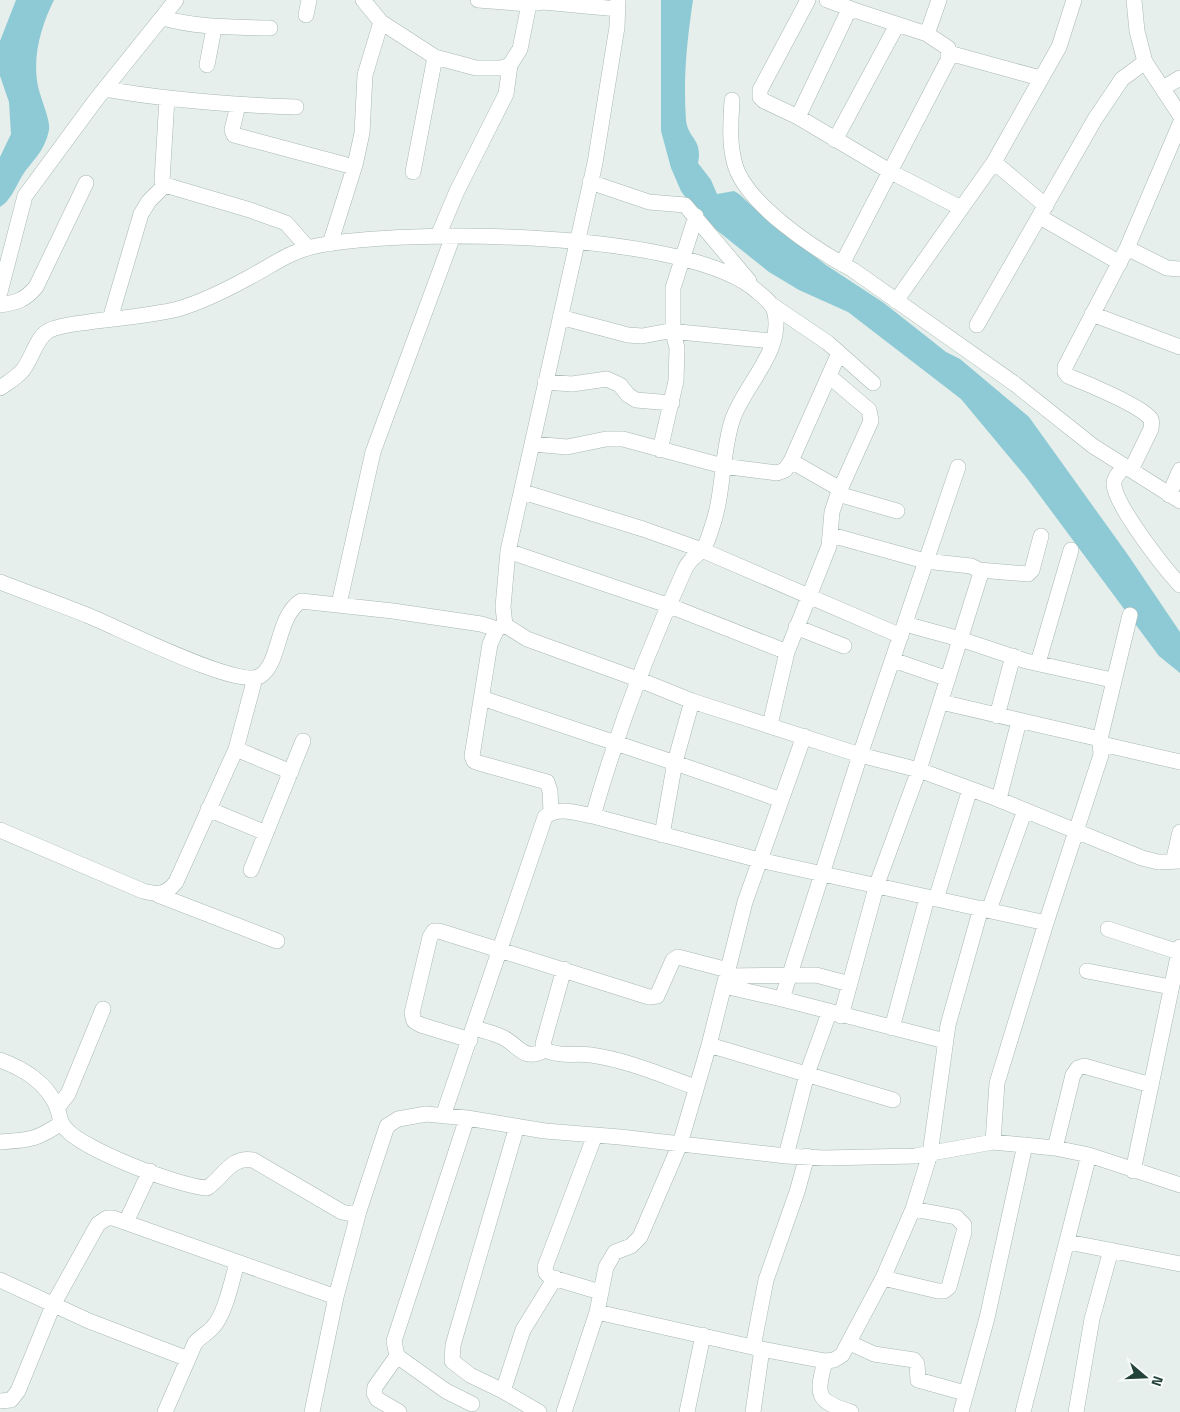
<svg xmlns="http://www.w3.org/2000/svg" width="1180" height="1412" viewBox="0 0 1180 1412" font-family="'Titillium Web',sans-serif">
<rect width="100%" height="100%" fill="#e6efeb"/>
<path fill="#8dcad5" d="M 16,0 L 54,0 C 41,26 32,57 38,86 C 40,97 51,121 49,130 C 44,153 33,159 22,176 C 15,188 11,200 0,207 L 0,157 L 11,134 L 9,102 L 0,76 L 0,41 Z
M 661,0 L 693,0 C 687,40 683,79 686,120 C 688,139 703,139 698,163 L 711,180 L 717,194 L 734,191 L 739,194 L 765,218 L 826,265 L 884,303 L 946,352 L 960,359 L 1029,417 L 1128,555 L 1180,632 L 1180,673 L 1159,656 L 1026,477 L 961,399 L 848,312 L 799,290 L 769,272 L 714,228 L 690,204 L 681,191 L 671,168 L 661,131 Z"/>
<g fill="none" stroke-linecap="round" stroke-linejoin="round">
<defs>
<path id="minor" d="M 363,0 L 381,22 L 435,57 L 476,68 L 501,68 L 510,65 L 520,49 L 529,4 L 543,2 L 618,9
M 478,0 L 529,4 L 529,0
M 618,0 L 617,27 L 595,163 L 508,551 L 503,607 L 505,625 L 527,639 L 640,680 L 692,701 L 860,755 L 919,770 L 995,798 L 1142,858 L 1158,862 L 1180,861
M 808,0 L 760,90 L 760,97 L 764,101 L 798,117 L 891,172 L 961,208
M 827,0 L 854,10
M 1134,0 L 1137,31 L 1145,62 L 1180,115
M 306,15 L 309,0
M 163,18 C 199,28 233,27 270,28
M 927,34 L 939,0
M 949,53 L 1040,78
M 207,65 L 214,28
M 1163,88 L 1180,78
M 105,89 C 168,100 231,105 296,107
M 167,98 L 162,181 L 165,185 L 250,210 L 286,223 L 308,248
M 732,100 C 731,120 729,141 734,161 C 743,203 816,250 853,270 L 1015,384 L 1093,446 L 1180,501
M 238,105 L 232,130 L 234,135 L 354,167
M 798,117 L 847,14 L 854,10 L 927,34 L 948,48 L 948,60 L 842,264
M 835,140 L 897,25
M 994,162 L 1046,206
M 413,172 L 435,57
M 590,182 L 649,202 L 685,205 L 749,281
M 1040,217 L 1120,263
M 438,236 L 457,191 L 506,94 L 510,65
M 330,244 L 355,165 L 362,133 L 365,75 L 381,22
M 1127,248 L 1167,268 L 1180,269
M 0,292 L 25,196 L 95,101 L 176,0
M 896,301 L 994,162 L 1059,47 L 1074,0
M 0,305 C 16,303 25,300 36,287 L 86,183
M 772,305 L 828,343 L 873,383
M 1092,314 L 1180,347
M 560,317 L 628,335 L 642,336 L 669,331 L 772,341
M 110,319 L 141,214 L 149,201 L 165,185
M 977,325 L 1095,119 L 1122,79 L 1145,62
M 545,382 L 572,384 L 607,379 L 620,385 L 628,395 L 636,400 L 672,403
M 0,388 C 7,383 16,378 22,371 C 32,360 35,339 48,331 C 59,325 76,324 89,322 C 118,318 149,316 178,309 C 202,302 226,290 248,278 C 271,266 290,251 316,246 C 407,228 690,230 758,292 C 765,298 773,304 775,313 C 783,353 743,386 732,421 C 721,456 724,495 711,530 C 709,536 707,544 703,549 C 697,556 689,559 685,569 C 648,649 617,732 593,816 C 576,813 558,806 545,817 L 443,1116
M 533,444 L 567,447 L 606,439 L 623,439 L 723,466 L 777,473 L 785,470 L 791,461 L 839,353
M 660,450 L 676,381 L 677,348 L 673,332 L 673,288 L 696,216
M 791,461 L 840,489
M 1124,466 C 1121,471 1114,477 1114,483 C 1113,503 1165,569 1180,585
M 1131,470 L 1151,429 C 1151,425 1153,421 1150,418 C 1139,405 1086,383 1068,376 L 1065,372 L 1065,367 L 1127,248 L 1180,124
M 523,492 L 643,529 L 702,550 L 901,636
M 838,494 L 897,511
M 1169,495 L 1180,470
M 831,535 L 925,561 L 971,566 L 979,570 L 980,576 L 919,770 L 877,884 L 841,1016
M 508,551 L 670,606 L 787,652
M 979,570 L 1028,574 L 1032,570 L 1041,536
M 0,582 C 30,594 60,604 89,616 C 117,627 238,689 260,676 C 281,663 276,617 301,601 L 393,611 L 481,624 L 497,629
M 339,604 L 373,452 L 453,236
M 905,624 L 960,639 L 1026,661 L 1112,680
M 505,625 L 497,629 L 490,644 L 472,756 L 474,761 L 479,763 L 547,782 L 550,791 L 551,812
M 796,627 L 844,646
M 893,660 L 948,679
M 1038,663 L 1071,550
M 482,698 C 581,732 682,764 781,800
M 941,702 L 1100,739 L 1101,755 L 1046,923 L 997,1083 L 993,1142
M 997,716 L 1013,656
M 770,725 L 787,652 L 829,546 L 832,512 L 838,494 L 871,421 L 869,410 L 829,376
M 1100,739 L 1130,615
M 1102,744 L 1180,762
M 236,749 L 291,772
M 999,799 L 1019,721
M 208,809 L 266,833
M 593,816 L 759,860 L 1046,923
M 0,830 L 143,891 C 158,895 166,895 176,882 L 236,749 L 255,678
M 662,835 L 675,762 L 692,701
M 1177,861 L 1174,858 L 1180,832
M 251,870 L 303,741
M 158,895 L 277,941
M 936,899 L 970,789
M 989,910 L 1025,810
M 1108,929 L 1179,952
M 564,969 L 543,1044 L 545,1050 C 560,1057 575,1053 591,1055 C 627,1060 661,1075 695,1087
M 1087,971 L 1171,987
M 727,976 L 816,975 L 850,984
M 724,986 L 782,999 L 945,1041
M 782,999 L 860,755 L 958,467
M 474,1028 C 484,1031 495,1033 504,1038 C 519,1046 524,1062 545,1050
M 892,1028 L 927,898
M 470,1040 L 421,1025 L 414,1021 L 412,1013 L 430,937 L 434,931 L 439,931 L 649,997 L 657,996 L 673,960 L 678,957 L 728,970
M 709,1045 L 893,1100
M 0,1060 C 24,1069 46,1082 57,1107 C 60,1114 59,1122 65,1128 C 83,1150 178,1186 207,1188 C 223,1178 230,1156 253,1160 L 342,1212 L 352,1214 L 359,1211 L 387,1126 L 398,1119 L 426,1114 L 467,1118 L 545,1131 L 620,1137 L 786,1156 L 824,1158 L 915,1156 L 993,1142 L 1055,1148 L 1089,1155 L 1180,1185
M 57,1108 L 68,1094 L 103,1009
M 467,1118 L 394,1341 L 397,1356 L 446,1391 L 472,1404
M 517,1126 L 453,1345 L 452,1361 L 470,1375 L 503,1391 L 539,1412
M 595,1135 L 545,1267 L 546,1273 L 550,1277 L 600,1292
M 0,1142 C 29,1140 37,1140 61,1123
M 1055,1148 L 1073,1075 L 1078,1068 L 1084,1066 L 1151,1085
M 786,1156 L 807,1074 L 829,1013
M 1133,1171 L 1180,947
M 126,1222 L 150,1171
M 1068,1242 L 1180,1264
M 883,1278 L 938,1291 L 944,1291 L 949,1287 L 964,1232 L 964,1225 L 956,1217 L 913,1209
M 0,1280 L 89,1321 L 188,1359
M 597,1312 L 761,1349
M 850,1343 L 874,1354 L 914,1360 L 917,1364 L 918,1380 L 965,1393
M 753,1347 L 766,1280 L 797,1192 L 807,1156
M 397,1356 L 375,1387 L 374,1393 L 377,1399 L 399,1412
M 825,1361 C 816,1396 816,1401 851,1412
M 503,1391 L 523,1330 L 555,1278
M 0,1401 L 11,1400 L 18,1391 L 54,1303 L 98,1224 L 107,1218 L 113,1218 L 336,1297
M 165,1412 L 195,1343 C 201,1336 208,1333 213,1327 C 225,1315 232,1280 237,1263
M 312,1412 L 336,1297 L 359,1211
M 564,1412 L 597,1312 L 606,1267 L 615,1252 L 631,1246 L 640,1237 L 680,1144 L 709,1045 L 745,902 L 804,736
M 687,1412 L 703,1335
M 753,1412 L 762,1349 L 825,1361 L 834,1360 L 842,1355 L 883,1278 L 913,1209 L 930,1154 L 948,1025 L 981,908
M 961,1412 L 987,1318 L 1025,1145
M 1023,1412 L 1089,1155
M 1076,1412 L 1092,1319 L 1111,1250"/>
</defs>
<use href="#minor" stroke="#a8b8b2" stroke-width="16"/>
<use href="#minor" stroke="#fff" stroke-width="15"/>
</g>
<g transform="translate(1145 1377) rotate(109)" stroke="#f7fbf9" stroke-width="4" paint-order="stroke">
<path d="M0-4L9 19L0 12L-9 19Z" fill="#23423a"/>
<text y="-8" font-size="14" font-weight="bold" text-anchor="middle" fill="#23423a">N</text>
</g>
</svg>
